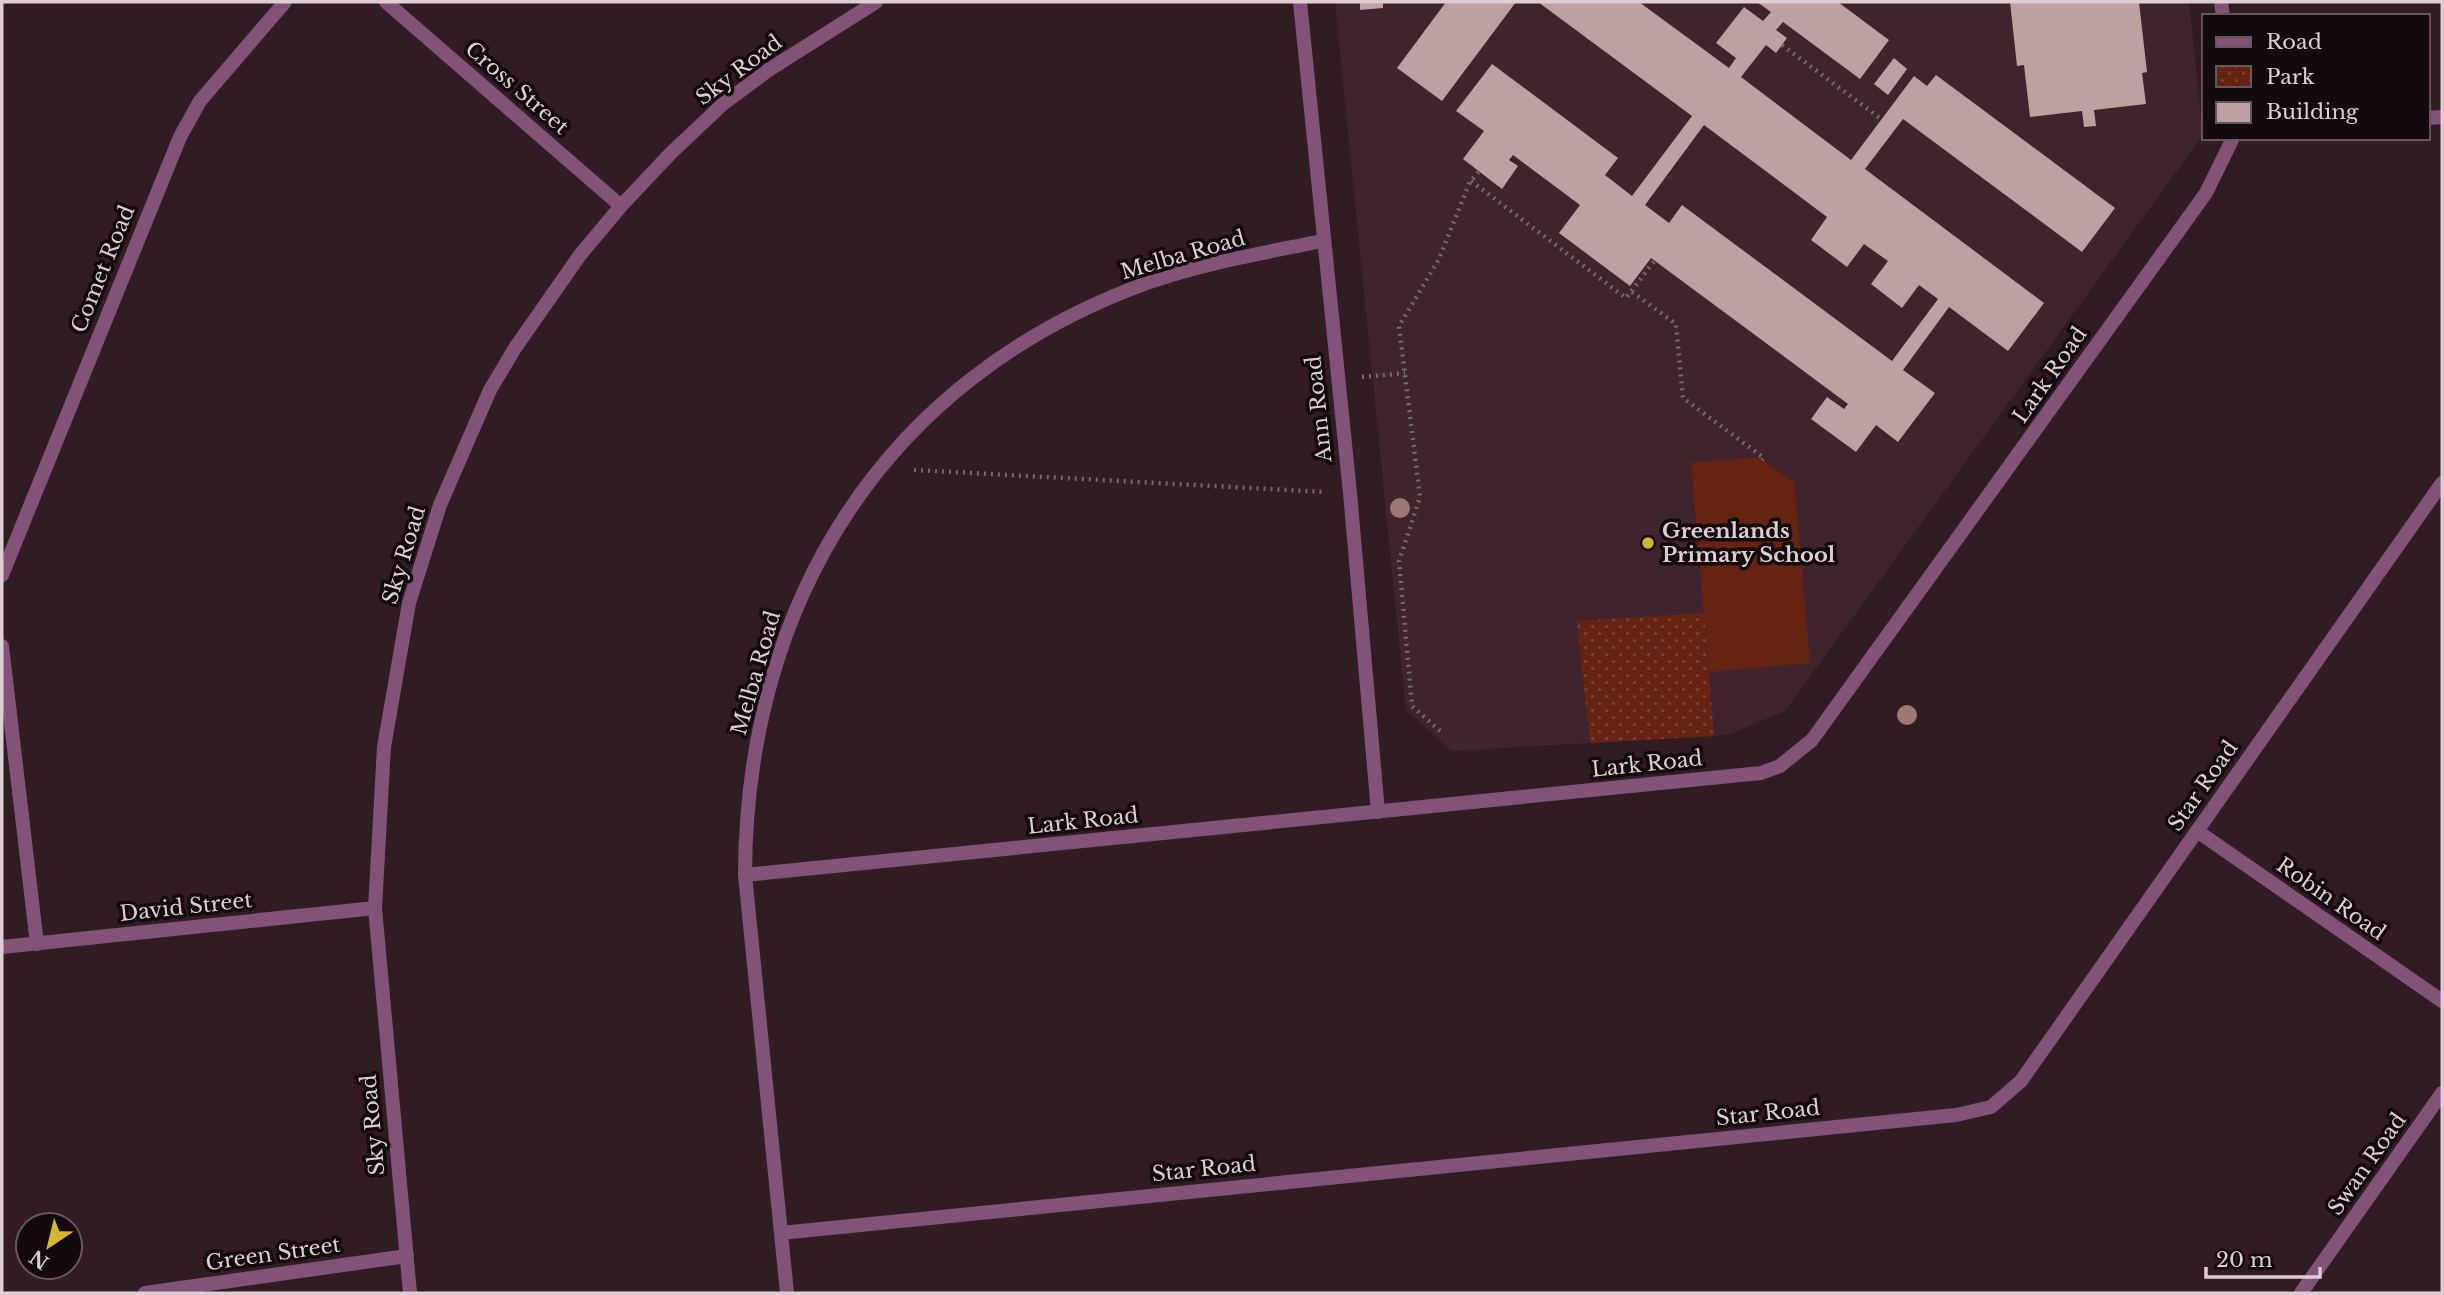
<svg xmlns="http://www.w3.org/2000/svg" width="2444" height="1295" viewBox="0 0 2444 1295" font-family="'Libre Baskerville',serif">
<defs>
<pattern id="park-dots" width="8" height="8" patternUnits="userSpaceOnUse" patternTransform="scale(1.75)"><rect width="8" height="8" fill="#672311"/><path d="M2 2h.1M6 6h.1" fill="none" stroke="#7c4233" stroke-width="1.8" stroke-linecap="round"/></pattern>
</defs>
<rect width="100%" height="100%" fill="#311c24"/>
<path fill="#3f242e" d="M 1335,2 L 2189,2 L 2203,135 L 1785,711 L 1728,735 L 1452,751 L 1406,710 Z"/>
<path fill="url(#park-dots)" d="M 1704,613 L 1714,736 L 1590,743 L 1577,621 Z"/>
<path fill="#672311" d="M 1758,457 L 1794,482 L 1810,663 L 1709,672 L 1691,463 Z"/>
<path fill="#bda0a1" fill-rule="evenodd" d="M 1360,2 L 1383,2 L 1383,8 L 1360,10 Z
M 1446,2 L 1516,2 L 1442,101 L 1397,68 Z
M 1538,2 L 1639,2 L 1729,68 L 1736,58 L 1716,43 L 1744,7 L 1763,21 L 1771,12 L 1757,2 L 1838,2 L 1889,40 L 1860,79 L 1783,22 L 1776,30 L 1787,38 L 1776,53 L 1766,45 L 1741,77 L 1851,160 L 1914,76 L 1927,86 L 1936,75 L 2115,208 L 2082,252 L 1903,119 L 1865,169 L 2044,303 L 2008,351 L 1949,307 L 1903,370 L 1935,393 L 1898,442 L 1876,425 L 1856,452 L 1811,419 L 1827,397 L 1844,409 L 1848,404 L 1651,258 L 1630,286 L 1559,233 L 1580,205 L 1513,155 L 1509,160 L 1518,166 L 1502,189 L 1463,159 L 1484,131 L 1456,111 L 1492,64 L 1618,158 L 1605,175 L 1632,196 L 1692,116 ZM 1704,125 L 1827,217 L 1811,240 L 1847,267 L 1864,244 L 1888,261 L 1871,284 L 1902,308 L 1919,285 L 1938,299 L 1892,361 L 1682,205 L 1669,223 L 1645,205 Z
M 2010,2 L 2139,2 L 2147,72 L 2142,73 L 2146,104 L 2094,110 L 2096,126 L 2084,127 L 2082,111 L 2030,117 L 2024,65 L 2017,66 Z
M 1894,58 L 1907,69 L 1888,95 L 1874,84 Z"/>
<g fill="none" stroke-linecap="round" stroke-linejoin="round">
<path stroke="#79676e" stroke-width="4.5" stroke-dasharray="2 5" stroke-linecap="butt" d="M 1782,45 L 1881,119
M 1471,181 L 1626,298 L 1655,260
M 1632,292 L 1676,324 L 1683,398 L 1764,458 L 1762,460
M 1362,377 L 1405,373
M 914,470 L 1325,492
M 1440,731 L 1412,706 L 1399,561 L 1420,497 L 1399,326 L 1439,259 L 1469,184 L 1479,171"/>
<path stroke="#835277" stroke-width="14" d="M 386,2 L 621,206
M 1300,2 L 1350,493 L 1378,812
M 2221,2 L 2223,16
M 2428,118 L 2442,117
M 2,575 L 180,137 L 200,101 L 285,2
M 2,646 L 37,944
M 2197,831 L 2442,1001
M 745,875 L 1761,773 L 1780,766 L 1812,740 L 2206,193 L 2233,138
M 2,947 L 375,908
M 781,1233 L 1956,1115 L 1991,1107 L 2021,1081 L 2442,483
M 145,1293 L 407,1256
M 410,1293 L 375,908 L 384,747 L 409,603 L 440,505 L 490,390 L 515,348 L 580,255 L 621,206 L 671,153 L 724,103 L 770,69 L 876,2
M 787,1293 L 745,875 C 746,601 885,378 1147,283 C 1203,263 1264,253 1322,241
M 2301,1293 L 2442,1093"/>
</g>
<g fill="#9e7874">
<circle cx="1400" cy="508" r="10"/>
<circle cx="1907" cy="715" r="10"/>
</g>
<circle fill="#d4b635" stroke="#130a0d" stroke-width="2.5" cx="1648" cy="543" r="7"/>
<g text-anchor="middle" stroke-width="7" stroke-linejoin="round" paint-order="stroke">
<g font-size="21" fill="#ddced3" stroke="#130a0d">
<text transform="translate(739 70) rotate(-37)" y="7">Sky Road</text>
<text transform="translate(517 88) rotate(41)" y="7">Cross Street</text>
<text transform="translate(1183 255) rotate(-16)" y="7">Melba Road</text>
<text transform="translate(103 269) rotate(-68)" y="7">Comet Road</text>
<text transform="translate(2050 375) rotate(-55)" y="7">Lark Road</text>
<text transform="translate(1319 409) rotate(-96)" y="7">Ann Road</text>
<text transform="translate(404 555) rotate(-73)" y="7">Sky Road</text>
<text transform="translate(756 673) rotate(-74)" y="7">Melba Road</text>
<text transform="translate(1647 764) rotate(-6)" y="7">Lark Road</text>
<text transform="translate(2203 786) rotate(-55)" y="7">Star Road</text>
<text transform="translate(1083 821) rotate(-6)" y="7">Lark Road</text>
<text transform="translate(2331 899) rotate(35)" y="7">Robin Road</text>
<text transform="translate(186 907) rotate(-6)" y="7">David Street</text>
<text transform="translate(1768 1113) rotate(-6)" y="7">Star Road</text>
<text transform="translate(373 1125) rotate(-95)" y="7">Sky Road</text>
<text transform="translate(2367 1164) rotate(-55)" y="7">Swan Road</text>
<text transform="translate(1204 1169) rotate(-6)" y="7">Star Road</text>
<text transform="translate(273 1254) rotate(-8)" y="7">Green Street</text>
</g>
<g font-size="21" font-weight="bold" fill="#ddced3" stroke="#130a0d" text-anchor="start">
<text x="1662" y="538">Greenlands<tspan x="1662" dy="24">Primary School</tspan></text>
</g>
</g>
<rect width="2444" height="1295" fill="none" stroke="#ddced3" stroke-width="7"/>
<rect x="2202" y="14" width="228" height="126" fill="#130a0d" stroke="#64585c" stroke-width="2"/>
<rect x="2216" y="37" width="35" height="10" fill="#835277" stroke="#64585c" stroke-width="2"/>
<text x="2266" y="49" font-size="21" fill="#ddced3">Road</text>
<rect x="2216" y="66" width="35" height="21" fill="url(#park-dots)" stroke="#64585c" stroke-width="2"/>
<text x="2266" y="84" font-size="21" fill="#ddced3">Park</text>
<rect x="2216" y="102" width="35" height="21" fill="#bda0a1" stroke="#64585c" stroke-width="2"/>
<text x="2266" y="119" font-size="21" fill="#ddced3">Building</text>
<g transform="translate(49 1246) rotate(215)"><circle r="33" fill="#130a0d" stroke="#64585c" stroke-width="2"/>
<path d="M0-5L12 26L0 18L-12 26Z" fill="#d4b635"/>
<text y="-10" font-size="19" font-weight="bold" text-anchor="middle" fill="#ddced3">N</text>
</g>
<path d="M2206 1267v10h114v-10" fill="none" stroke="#ddced3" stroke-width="3.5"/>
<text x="2216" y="1267" font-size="21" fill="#ddced3" stroke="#130a0d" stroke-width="5" paint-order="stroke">20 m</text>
</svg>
